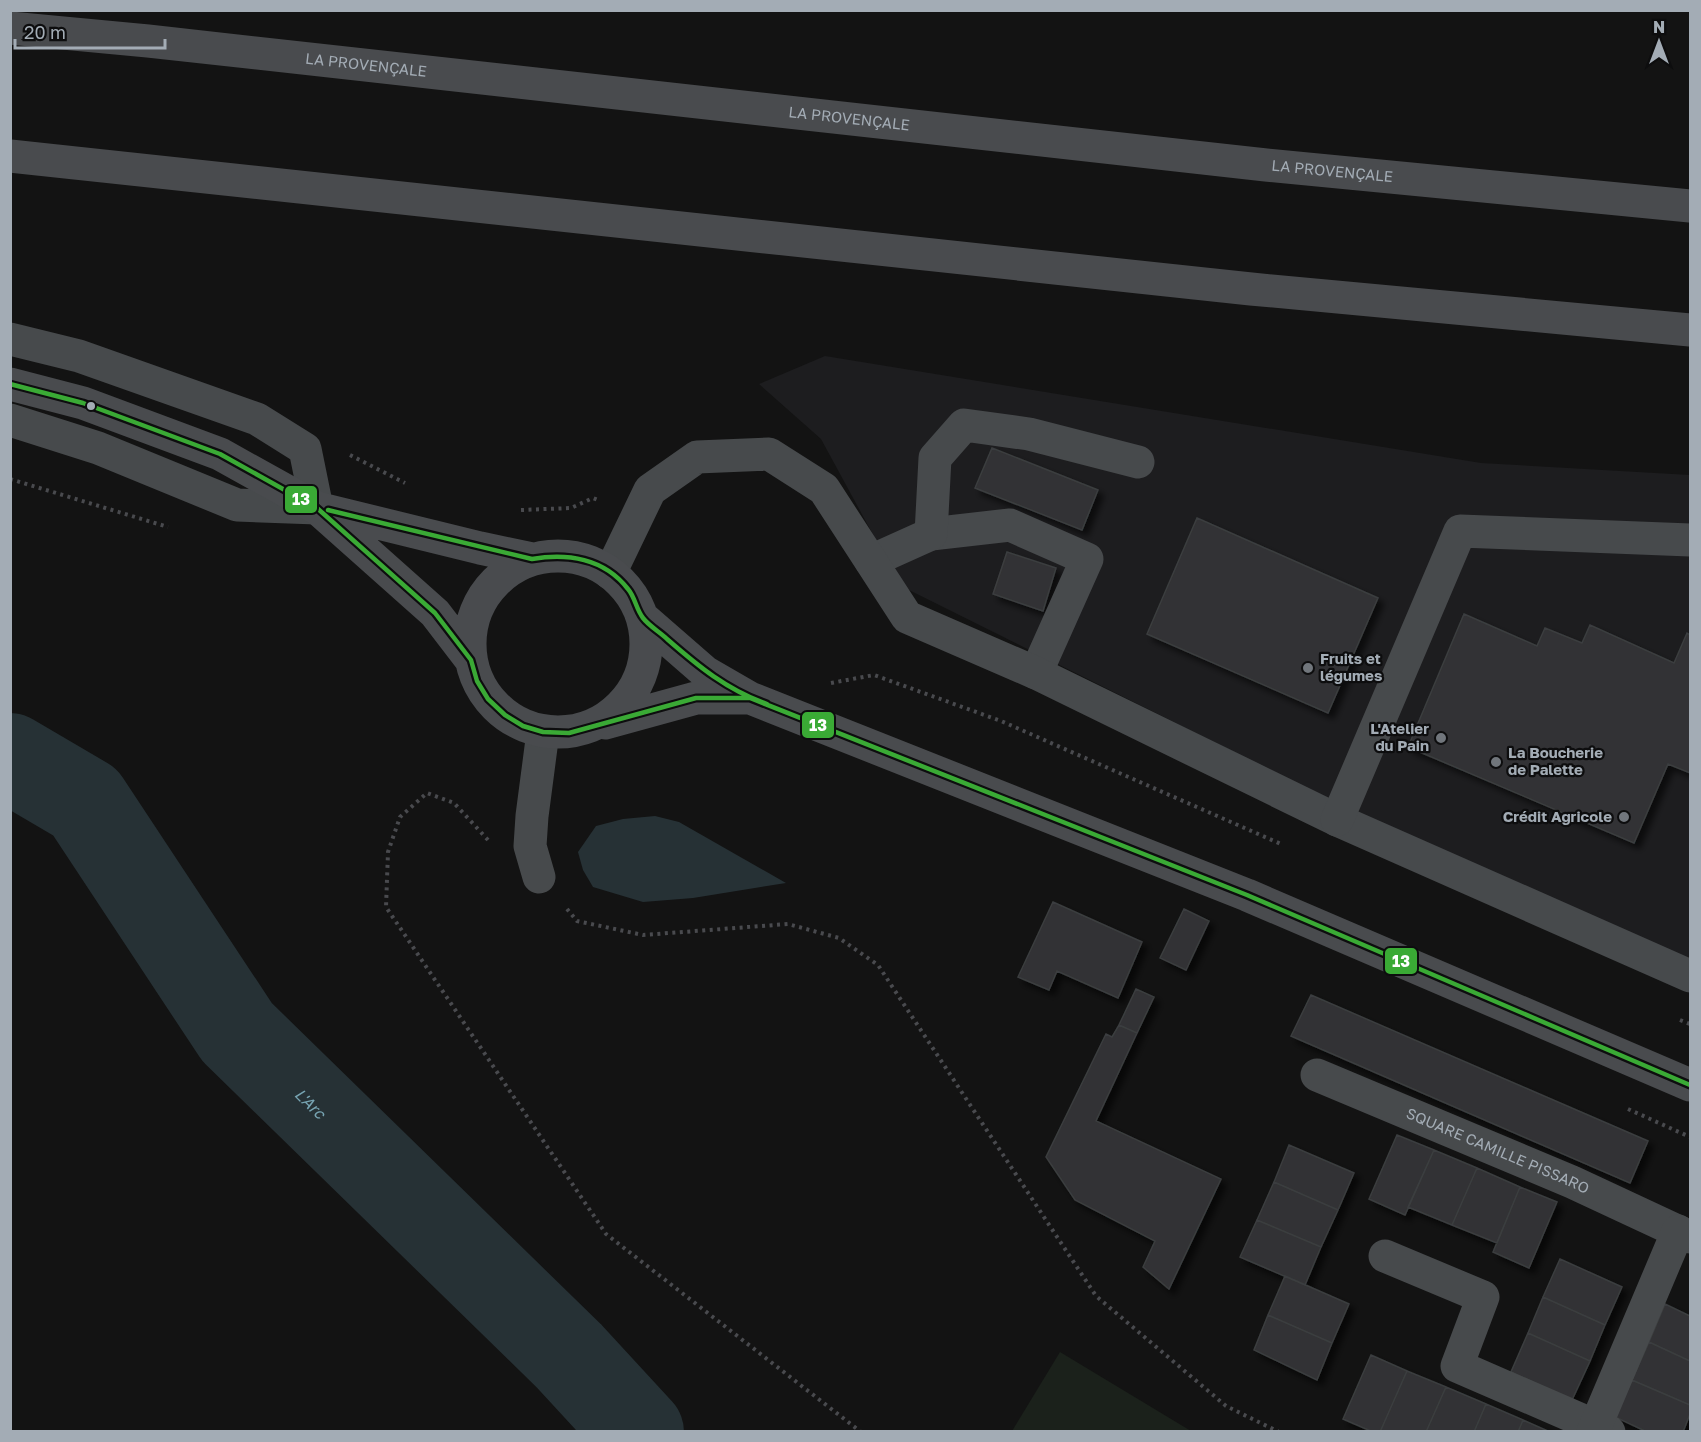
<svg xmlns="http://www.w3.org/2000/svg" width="1701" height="1442" viewBox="0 0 1701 1442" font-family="'Golos Text',sans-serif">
<defs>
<filter id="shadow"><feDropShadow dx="5.5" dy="5.5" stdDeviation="3" flood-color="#0009"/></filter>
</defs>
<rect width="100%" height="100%" fill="#131313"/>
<path fill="#1d1d1f" d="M 825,356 L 1481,463 L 1690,475 L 1690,964 L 1337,820 L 1280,775 L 901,586 L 821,439 L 759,384 Z"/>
<path fill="#1b211b" d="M 1060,1352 L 1191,1431 L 1012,1431 Z"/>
<path fill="#263135" d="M 655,816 L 679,822 L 786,883 L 693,898 L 643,902 L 593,887 L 583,870 L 578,852 L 596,826 L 623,819 Z"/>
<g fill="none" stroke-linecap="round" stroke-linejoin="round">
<path stroke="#263135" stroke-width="90" id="s1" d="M 10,758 L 85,802 L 237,1032 L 569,1356 L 639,1432"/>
</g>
<path fill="#323234" stroke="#3b3e3f" stroke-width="1.5" filter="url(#shadow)" d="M 992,448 L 1098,490 L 1082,530 L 975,488 Z
M 1197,518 L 1378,598 L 1328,713 L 1147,634 Z
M 1007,552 L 1056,568 L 1043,611 L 993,594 Z
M 1464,614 L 1537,646 L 1545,628 L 1582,643 L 1590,625 L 1674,663 L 1687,633 L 1690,635 L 1690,773 L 1668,764 L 1634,843 L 1408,747 Z
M 1053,902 L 1142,942 L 1118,998 L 1057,971 L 1049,990 L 1018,977 Z
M 1184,909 L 1209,921 L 1186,970 L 1160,958 Z
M 1136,989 L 1154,997 L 1137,1033 L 1119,1025 Z
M 1311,995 L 1648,1141 L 1630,1183 L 1291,1036 Z
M 1119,1025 L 1137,1033 L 1096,1121 L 1221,1179 L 1169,1289 L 1143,1267 L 1155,1241 L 1075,1200 L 1046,1157 L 1106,1034 L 1112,1037 Z
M 1397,1135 L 1434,1150 L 1405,1215 L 1369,1199 Z
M 1289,1145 L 1354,1173 L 1338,1210 L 1274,1182 Z
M 1434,1150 L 1477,1168 L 1452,1225 L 1408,1207 Z
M 1477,1168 L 1520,1187 L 1497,1243 L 1452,1225 Z
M 1274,1182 L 1338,1210 L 1321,1247 L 1257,1220 Z
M 1520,1187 L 1557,1202 L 1529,1268 L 1493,1252 Z
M 1257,1220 L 1321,1247 L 1305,1285 L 1240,1257 Z
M 1560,1259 L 1622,1287 L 1605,1325 L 1543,1297 Z
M 1285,1276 L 1349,1304 L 1332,1343 L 1268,1315 Z
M 1543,1297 L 1605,1325 L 1590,1361 L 1528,1333 Z
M 1665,1304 L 1690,1316 L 1690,1361 L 1649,1342 Z
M 1268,1315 L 1332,1343 L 1317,1380 L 1254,1350 Z
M 1528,1333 L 1590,1361 L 1572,1400 L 1511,1372 Z
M 1649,1342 L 1690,1361 L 1690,1405 L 1632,1380 Z
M 1371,1355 L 1407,1371 L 1380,1432 L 1373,1432 L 1343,1419 Z
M 1407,1371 L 1446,1387 L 1426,1432 L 1380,1432 Z
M 1632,1380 L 1690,1405 L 1690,1414 L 1683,1432 L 1647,1432 L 1615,1417 Z
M 1446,1387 L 1486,1404 L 1474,1432 L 1426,1432 Z
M 1486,1404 L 1523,1420 L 1518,1432 L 1474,1432 Z
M 1523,1420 L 1550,1432 L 1518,1432 Z"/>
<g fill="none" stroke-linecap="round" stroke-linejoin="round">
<path stroke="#494a4e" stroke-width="4" stroke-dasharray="3 4.5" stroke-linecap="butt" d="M 350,455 L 405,483
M 10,479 L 168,527
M 521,510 L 571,508 L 593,498 L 598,500
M 831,683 L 874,675 L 1001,721 L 1281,844
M 488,840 L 454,803 L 427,793 L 400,817 L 388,852 L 386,907 L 606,1234 L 861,1432
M 567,909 L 577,921 L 643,935 L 788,924 L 839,938 L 878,965 L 1096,1296 L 1226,1406 L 1279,1432
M 1680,1020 L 1690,1024
M 1628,1109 L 1690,1137"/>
<g stroke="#474a4c" stroke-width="33">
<path d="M 10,339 L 79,356 L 257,419 L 305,449 L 317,508 L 237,505 L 98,448 L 10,420"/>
<path d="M 931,534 L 1010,525 L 1087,559 L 1036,673"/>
<path d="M 871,561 L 931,534 L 935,458 L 964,425 L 1029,434 L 1138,462"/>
<path d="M 610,573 L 650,490 L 697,457 L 769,454 L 824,489 L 907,617 L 1036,673 L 1337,820 L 1690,976"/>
<path d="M 1337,820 L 1460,531 L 1690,540"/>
<path d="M 539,877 L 530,846 L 532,816 L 543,732"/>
<path id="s2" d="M 1317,1075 L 1572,1182 L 1690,1237"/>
<path d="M 1385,1256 L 1483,1297 L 1457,1366 L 1609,1432"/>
<path d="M 1593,1432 L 1678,1231"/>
</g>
<path stroke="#494b4e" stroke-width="33" d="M 10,384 L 83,403 L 220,454 L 317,508 L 435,613 L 471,660
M 321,509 L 480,548 L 532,559
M470 644a88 88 0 1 1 176 0a88 88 0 1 1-176 0Z
M 643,618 L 705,672 L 750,698 L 1247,895 L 1690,1085
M 605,723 L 696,698 L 748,698"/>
<g stroke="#494b4e" stroke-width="33">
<path id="s3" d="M 10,28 L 148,41 L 1266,165 L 1690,206"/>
<path d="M 10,156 L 1251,289 L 1690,330"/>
</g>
<defs>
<path id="bus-1" d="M 10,384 L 83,403 L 220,454 L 317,508 L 435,613 L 471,660 L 477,681 L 488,699 L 505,715 L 523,726 L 543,732 L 569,733 L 696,698 L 750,698 L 1247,895 L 1690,1085
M 328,510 L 532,559 C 567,553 604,558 628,589 C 635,597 636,609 643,618 C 649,626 660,632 667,639 C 698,666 727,690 767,704"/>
</defs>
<use href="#bus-1" stroke="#0d0d0e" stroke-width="9"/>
<use href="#bus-1" stroke="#3aaa35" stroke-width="4.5"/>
</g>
<circle fill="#a3acb5" stroke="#0d0d0e" stroke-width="2" cx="91" cy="406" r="5"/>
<g fill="#71767c" stroke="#0d0d0e" stroke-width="2">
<circle cx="1308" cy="668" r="6"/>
<circle cx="1441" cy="738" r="6"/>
<circle cx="1496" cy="762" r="6"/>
<circle cx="1624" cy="817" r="6"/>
</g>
<g text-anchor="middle" stroke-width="4.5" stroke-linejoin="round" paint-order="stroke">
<g font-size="15" fill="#a3acb5" stroke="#0d0d0e">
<text dy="5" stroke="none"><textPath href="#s3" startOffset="358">LA PROVENÇALE</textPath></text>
<text dy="5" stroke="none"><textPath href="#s3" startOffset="844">LA PROVENÇALE</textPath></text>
<text dy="5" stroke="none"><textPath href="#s3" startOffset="1330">LA PROVENÇALE</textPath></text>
<text dy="5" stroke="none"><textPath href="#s2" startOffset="196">SQUARE CAMILLE PISSARO</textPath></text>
</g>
<g font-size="15" font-weight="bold" fill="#a3acb5" stroke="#0d0d0e" text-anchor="start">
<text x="1320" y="664">Fruits et<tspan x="1320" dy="17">légumes</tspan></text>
<text x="1429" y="734" text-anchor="end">L'Atelier<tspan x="1429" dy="17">du Pain</tspan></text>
<text x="1508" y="758">La Boucherie<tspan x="1508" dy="17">de Palette</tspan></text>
<text x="1612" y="822" text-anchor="end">Crédit Agricole</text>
</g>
<g font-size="16" font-style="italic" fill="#77a4b2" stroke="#0d0d0e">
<text dy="6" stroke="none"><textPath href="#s1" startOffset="465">L'Arc</textPath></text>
</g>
</g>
<g stroke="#0d0d0e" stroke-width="2">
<rect x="284" y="485" width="34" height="29" rx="6" fill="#3aaa35"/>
<rect x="801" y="711" width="34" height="28" rx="6" fill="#3aaa35"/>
<rect x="1384" y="947" width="34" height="28" rx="6" fill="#3aaa35"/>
</g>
<g font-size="16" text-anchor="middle" font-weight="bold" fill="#fff">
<text x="301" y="505">13</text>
<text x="818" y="731">13</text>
<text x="1401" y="967">13</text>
</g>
<rect width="1701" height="1442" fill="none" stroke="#a3acb5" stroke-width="24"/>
<g transform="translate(1659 42)" stroke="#0d0d0e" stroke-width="4.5" paint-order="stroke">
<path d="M0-4.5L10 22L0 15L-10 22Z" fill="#a3acb5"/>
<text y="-9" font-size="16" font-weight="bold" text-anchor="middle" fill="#a3acb5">N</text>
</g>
<path d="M15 39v9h150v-9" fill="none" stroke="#a3acb5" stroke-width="3"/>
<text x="24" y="39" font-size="18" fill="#a3acb5" stroke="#0d0d0e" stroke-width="4.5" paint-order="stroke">20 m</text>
</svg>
